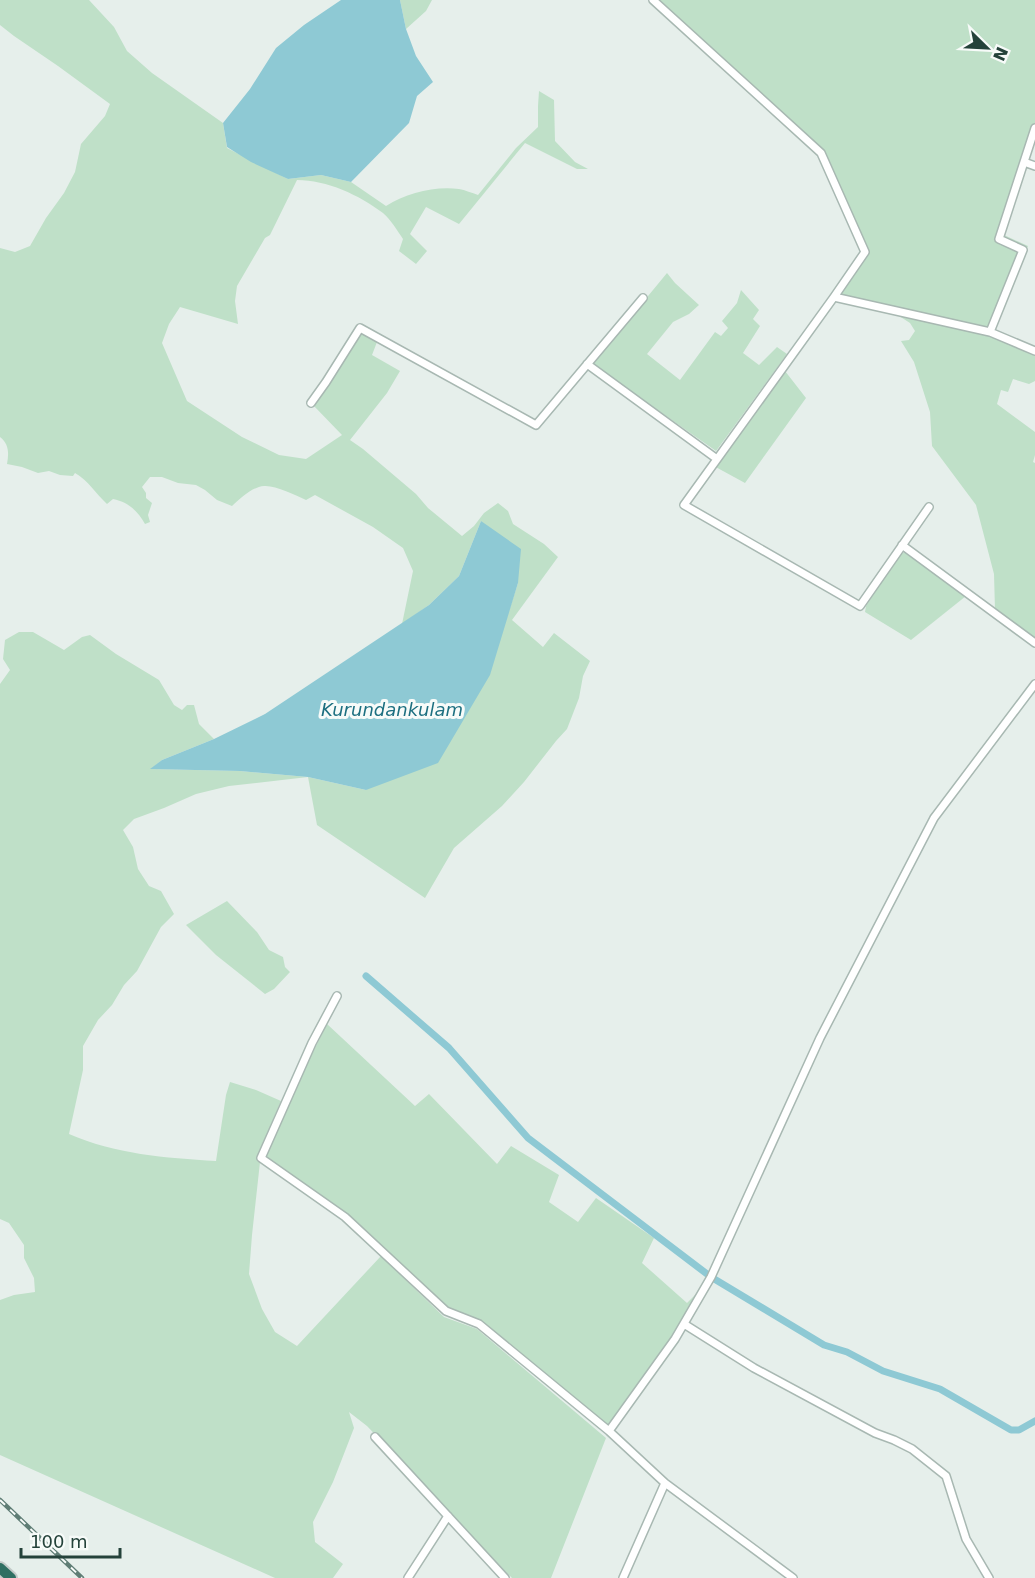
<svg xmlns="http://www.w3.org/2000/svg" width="1035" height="1578" viewBox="0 0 1035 1578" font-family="'DejaVu Sans',sans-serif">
<rect width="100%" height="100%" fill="#e6efeb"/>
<path fill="#bfe0c8" d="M 0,0 L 89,0 L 114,27 L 127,51 L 152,73 L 223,123 L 227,148 L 288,179 L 321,175 L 351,182 L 386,206 C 407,193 434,186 459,189 C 465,190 472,193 478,195 L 516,148 L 538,127 L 538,106 L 539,91 L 554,100 L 555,141 L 575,162 L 588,169 L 577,169 L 525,143 L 459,224 L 426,207 L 410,234 L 427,251 L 416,264 L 399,251 L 403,239 C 397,230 391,220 383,213 C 359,195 327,180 297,180 L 270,235 L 265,238 L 237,286 L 235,301 L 238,324 L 180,307 L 169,324 L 162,343 L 187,401 L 242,437 L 279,455 L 306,459 L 342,435 L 313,405 L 360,332 L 377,342 L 372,355 L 400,371 L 387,393 L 350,440 L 363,449 L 416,494 L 428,508 L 462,536 L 474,526 L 484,513 L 498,503 L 508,511 L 513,524 L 544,544 L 558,557 L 512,620 L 543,647 L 554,633 L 590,661 L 583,676 L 579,698 L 567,729 L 556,741 L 524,782 L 502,806 L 454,848 L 425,898 L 317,825 L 308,777 L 229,786 L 196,794 L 164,808 L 134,819 L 123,830 L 133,847 L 138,869 L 149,886 L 161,891 L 174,914 L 161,927 L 137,971 L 124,985 L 112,1005 L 98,1020 L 83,1046 L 83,1070 L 69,1134 C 115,1154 165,1158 216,1161 L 226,1095 L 230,1082 L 256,1090 L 281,1101 L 259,1152 L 260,1162 L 252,1235 L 249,1274 L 262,1309 L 275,1332 L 297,1346 L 381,1256 L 444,1317 L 477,1329 L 606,1438 L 551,1578 L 512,1578 L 367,1426 L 349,1412 L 354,1428 L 333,1482 L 313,1522 L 315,1542 L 343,1564 L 333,1578 L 275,1578 L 0,1455 L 0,1300 L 14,1295 L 35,1292 L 34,1278 L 24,1258 L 24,1245 L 9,1223 L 0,1219 L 0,684 L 10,670 L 3,659 L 5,640 L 19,632 L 33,632 L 64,650 L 82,637 L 90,635 L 116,654 L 159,680 L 174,705 L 182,710 L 187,705 L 194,705 L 199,724 L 214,739 L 162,760 L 151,769 L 240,771 L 308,777 L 366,790 L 505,623 L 518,583 L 481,521 L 459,576 L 429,605 L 402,624 L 413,571 L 403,548 L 373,527 L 315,495 L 306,500 C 295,495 275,485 264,486 C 252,487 241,498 232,506 L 217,500 L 205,490 L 196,485 L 178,483 L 162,477 L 150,477 L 142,487 L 146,493 L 146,498 L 152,503 L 148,515 L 150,522 L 145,524 C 138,511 128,502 113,499 L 107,504 C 96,494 88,480 75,473 L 73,476 L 60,475 L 49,471 L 38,473 L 22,467 L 7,464 C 9,453 9,444 0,437 L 0,248 L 15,252 L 30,246 L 46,218 L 64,193 L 75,172 L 81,144 L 105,116 L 110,104 L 58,66 L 14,36 L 0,25 Z
M 400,0 L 432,0 L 426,11 L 406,29 Z
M 659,0 L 1035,0 L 1035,137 L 1004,235 L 1028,246 L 994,332 L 839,296 L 868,252 L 824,151 Z
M 667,273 L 675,283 L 699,305 L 689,314 L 673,322 L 647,354 L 680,380 L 715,332 L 721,336 L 728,328 L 722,321 L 737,303 L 741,290 L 759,310 L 753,319 L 760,326 L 743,353 L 759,365 L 777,347 L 787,354 L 716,451 L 592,364 Z
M 896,314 L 989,336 L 1035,355 L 1035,381 L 1029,384 L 1013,379 L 1008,392 L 1001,390 L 997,404 L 1035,432 L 1035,455 L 1033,462 L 1035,463 L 1035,639 L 995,610 L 994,574 L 976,505 L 932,446 L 930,412 L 914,362 L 901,341 L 909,340 L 915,331 L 910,323 Z
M 785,371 L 806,398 L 745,483 L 712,465 Z
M 905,552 L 966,596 L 911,640 L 865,612 L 866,606 L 899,555 Z
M 227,901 L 257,932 L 269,950 L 283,957 L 285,967 L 290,972 L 274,989 L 265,994 L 216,955 L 186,925 Z
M 327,1024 L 415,1106 L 429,1094 L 497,1164 L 511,1146 L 559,1175 L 549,1202 L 578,1222 L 596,1198 L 654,1238 L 642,1263 L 687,1303 L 695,1295 L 698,1297 L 673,1338 L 609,1427 L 481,1322 L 448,1308 L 349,1215 L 280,1168 L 265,1156 L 291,1096 Z"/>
<path fill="#8ec9d4" d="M 341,0 L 400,0 L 406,29 L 416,56 L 433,82 L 417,96 L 409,123 L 351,182 L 321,175 L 288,179 L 251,162 L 227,147 L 223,123 L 250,89 L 276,48 L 304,25 Z
M 481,521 L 521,549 L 518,583 L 490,675 L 438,763 L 366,790 L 308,777 L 240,771 L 150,769 L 162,760 L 214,739 L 265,714 L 429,605 L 459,576 Z"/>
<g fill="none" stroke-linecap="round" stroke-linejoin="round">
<path stroke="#8ec9d4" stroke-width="7" d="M 366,976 L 449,1048 L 528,1138 L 711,1277 L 824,1345 L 847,1352 L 883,1371 L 940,1389 L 1011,1430 L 1019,1430 L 1035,1421"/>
<defs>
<path id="minor" d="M 653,0 L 821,153 L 865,252 L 834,297 L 684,505 L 860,606 L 929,507
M 1024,162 L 1035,166
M 834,297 L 990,332 L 1035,351
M 990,332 L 1023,250 L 999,239 L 1035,128
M 587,364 L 717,459
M 311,403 L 326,382 L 360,328 L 536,425 L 643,298
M 902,545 L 1035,643
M 337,996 L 312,1043 L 261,1158 L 345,1217 L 446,1311 L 479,1324 L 609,1431 L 665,1483 L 793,1578
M 684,1324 L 754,1368 L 875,1433 L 894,1440 L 912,1449 L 946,1476 L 966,1539 L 989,1578
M 609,1431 L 675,1339 L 711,1277 L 820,1038 L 934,818 L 1035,684
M 375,1437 L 505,1578
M 408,1578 L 448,1516
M 623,1578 L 665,1483"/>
<path id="highway" d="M 0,1568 L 11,1578"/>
</defs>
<use href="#minor" stroke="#a8b8b2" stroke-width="10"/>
<use href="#highway" stroke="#c2cac8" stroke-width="14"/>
<use href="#minor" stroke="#fff" stroke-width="7"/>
<use href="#highway" stroke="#2f6f62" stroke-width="10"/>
<defs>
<path id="rail" d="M 0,1500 L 82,1578"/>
</defs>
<use href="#rail" stroke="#5f7d75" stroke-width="4.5"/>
<use href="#rail" stroke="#f7fbf9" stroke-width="2" stroke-dasharray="7" stroke-linecap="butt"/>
</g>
<g text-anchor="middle" stroke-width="6" stroke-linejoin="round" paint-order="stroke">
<g font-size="18" font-style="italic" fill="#1c6f80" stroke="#f7fbf9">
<text x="392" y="716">Kurundankulam</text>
</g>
</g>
<g transform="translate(987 48) rotate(114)" stroke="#f7fbf9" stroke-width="4.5" paint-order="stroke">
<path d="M0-4.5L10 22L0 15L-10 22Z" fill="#24423a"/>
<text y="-9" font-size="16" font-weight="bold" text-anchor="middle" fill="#24423a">N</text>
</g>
<path d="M21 1548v9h99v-9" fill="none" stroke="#24423a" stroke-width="3"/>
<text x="30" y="1548" font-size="18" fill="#24423a" stroke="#f7fbf9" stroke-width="4.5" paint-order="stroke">100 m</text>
</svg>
